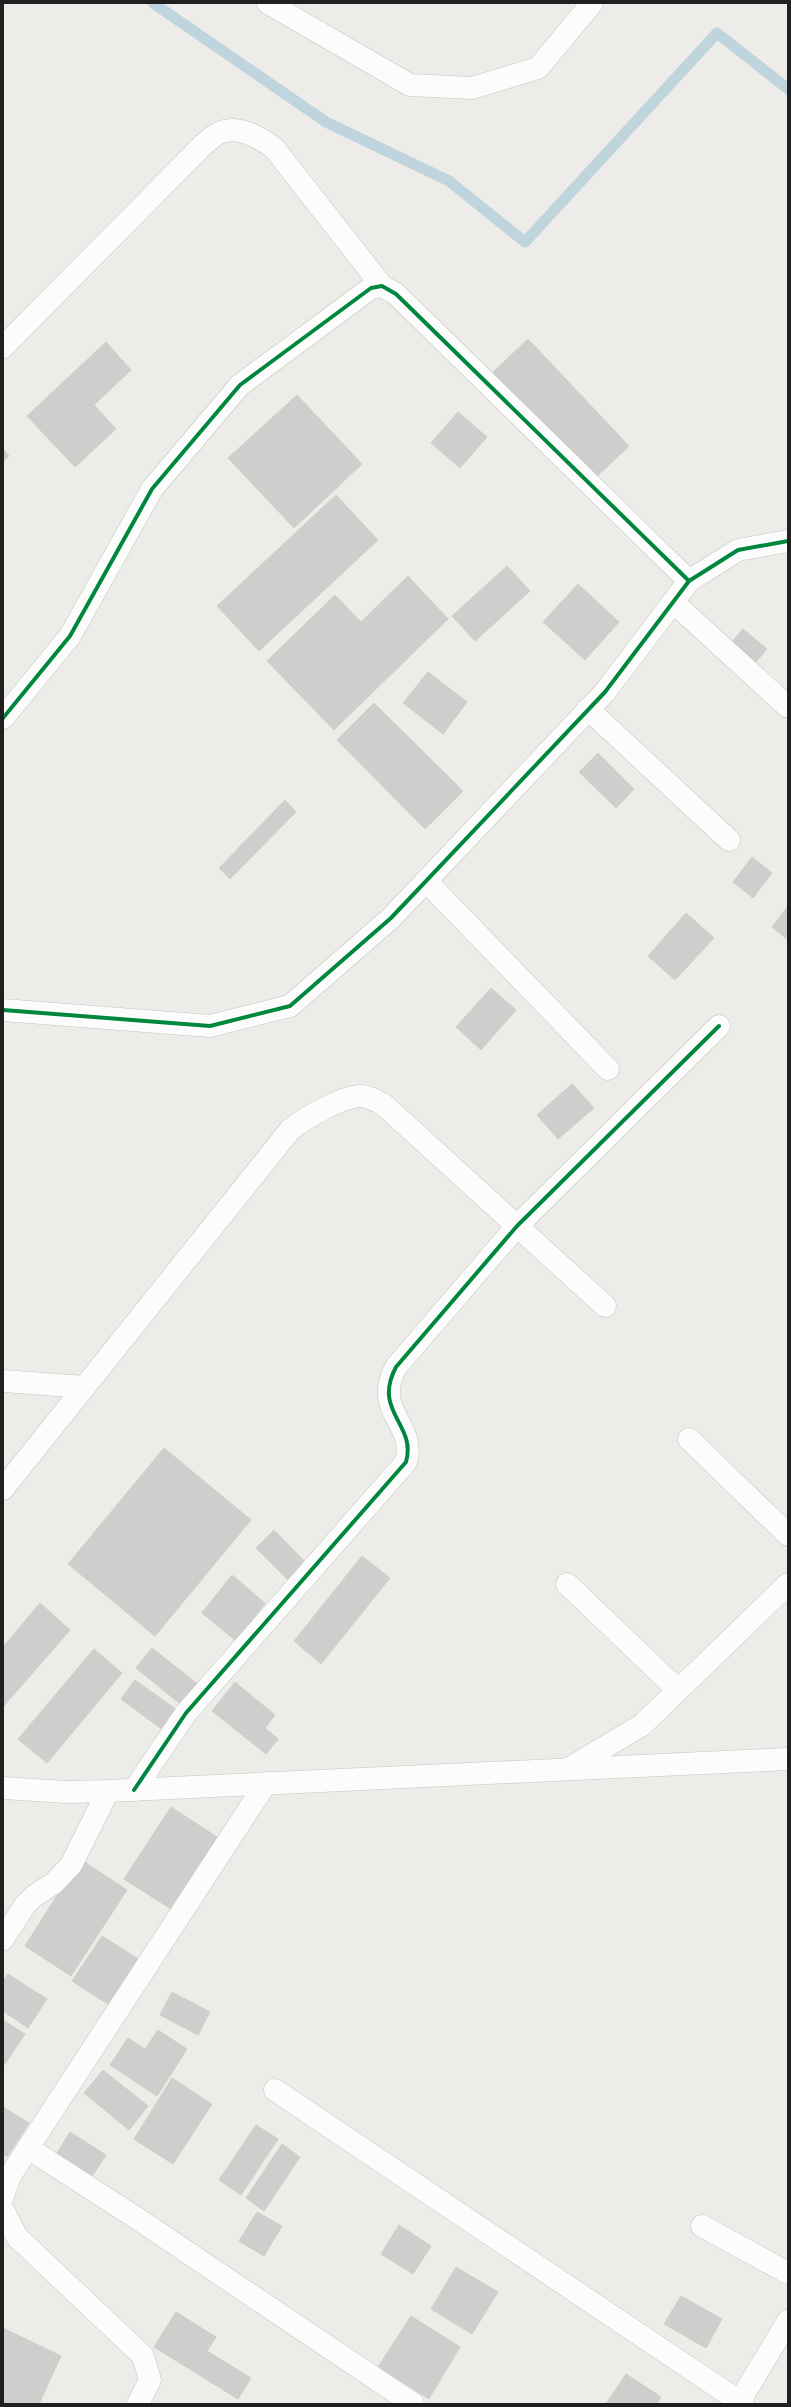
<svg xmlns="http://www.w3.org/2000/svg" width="791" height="2407" viewBox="0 0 791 2407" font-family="Montserrat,sans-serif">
<rect width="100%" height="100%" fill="#edece9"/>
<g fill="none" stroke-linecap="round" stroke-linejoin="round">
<path stroke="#c0d4de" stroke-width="11" d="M 153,3 L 326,122 L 449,181 L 525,242 L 717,33 L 788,89"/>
</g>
<path fill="#d0cecc" stroke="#d0cecb" d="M 528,339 L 629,446 L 592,481 L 491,374 Z
M 106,342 L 131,370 L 94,405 L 116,429 L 75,467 L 27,416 Z
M 297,395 L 362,464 L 294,528 L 228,458 Z
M 458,412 L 487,437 L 460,468 L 431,443 Z
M 3,449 L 9,456 L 3,461 Z
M 336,495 L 378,540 L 259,651 L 217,606 Z
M 507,566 L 530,591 L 475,641 L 452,616 Z
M 408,576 L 448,619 L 334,730 L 267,661 L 335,595 L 361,622 Z
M 578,584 L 619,622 L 585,660 L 543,622 Z
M 743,629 L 767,649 L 750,669 L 726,649 Z
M 428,672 L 467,702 L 443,734 L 403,703 Z
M 374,703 L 463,791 L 425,829 L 337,740 Z
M 598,753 L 634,789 L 616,808 L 579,772 Z
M 285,800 L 296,812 L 230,879 L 219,868 Z
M 752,857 L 772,873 L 753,898 L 733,882 Z
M 788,906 L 788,940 L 772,927 Z
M 686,913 L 714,938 L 675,980 L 648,956 Z
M 491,988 L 516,1010 L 481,1050 L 456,1027 Z
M 572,1084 L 594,1108 L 558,1139 L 537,1115 Z
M 164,1448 L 251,1520 L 155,1636 L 68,1564 Z
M 274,1530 L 309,1566 L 291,1583 L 256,1548 Z
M 362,1556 L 390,1578 L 321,1664 L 294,1641 Z
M 232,1575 L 265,1603 L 236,1641 L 202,1613 Z
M 40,1603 L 70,1630 L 3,1707 L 3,1647 Z
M 152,1648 L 200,1686 L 184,1707 L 136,1668 Z
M 94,1649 L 122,1673 L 47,1763 L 18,1739 Z
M 135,1680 L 181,1713 L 167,1733 L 121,1699 Z
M 235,1682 L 275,1715 L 265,1728 L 278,1739 L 266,1754 L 212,1711 Z
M 171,1807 L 217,1837 L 171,1909 L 124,1879 Z
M 80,1859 L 127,1890 L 71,1976 L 25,1946 Z
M 102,1936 L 140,1960 L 111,2006 L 72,1981 Z
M 8,1974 L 47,1999 L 28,2028 L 3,2011 L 3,1982 Z
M 172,1992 L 210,2012 L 198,2035 L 160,2015 Z
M 3,2020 L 25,2034 L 5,2064 L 3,2063 Z
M 158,2030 L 187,2049 L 157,2096 L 110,2065 L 128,2038 L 145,2049 Z
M 103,2070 L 148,2106 L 129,2130 L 84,2093 Z
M 172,2078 L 212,2104 L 173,2164 L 134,2139 Z
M 3,2107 L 29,2123 L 7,2157 L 3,2154 Z
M 256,2125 L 278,2139 L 241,2195 L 219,2180 Z
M 70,2132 L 106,2155 L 89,2181 L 54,2158 Z
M 282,2144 L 300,2157 L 264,2211 L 246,2198 Z
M 257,2212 L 282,2226 L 264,2256 L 239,2241 Z
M 399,2225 L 431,2246 L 413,2274 L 381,2254 Z
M 456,2267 L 498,2292 L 472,2334 L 431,2309 Z
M 681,2296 L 722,2319 L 706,2348 L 664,2324 Z
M 176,2312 L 216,2337 L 207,2351 L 251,2378 L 238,2399 L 154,2347 Z
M 411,2316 L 460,2347 L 429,2399 L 378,2367 Z
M 3,2328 L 61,2356 L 39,2404 L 3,2404 Z
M 626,2374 L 661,2397 L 657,2404 L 606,2404 Z"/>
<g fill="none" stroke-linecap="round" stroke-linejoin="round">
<defs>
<path id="minor" d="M 268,3 L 410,85 L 472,88 L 538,68 L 592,3
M 3,347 L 204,144 C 209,140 214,135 219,133 C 238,124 259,137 274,148 L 382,286
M 673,602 L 788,707
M 588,709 L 729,840
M 3,718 L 70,636 L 152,489 L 240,385 L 371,288 L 382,286 L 396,294 L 689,581
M 426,881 L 608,1069
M 3,1010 L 210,1026 L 290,1006 L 391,918 L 605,692 L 689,581 L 738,550 L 788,541
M 3,1381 L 85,1387
M 689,1439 L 788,1535
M 3,1489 L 290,1130 C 303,1119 343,1096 360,1096 C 369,1096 377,1101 384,1105 L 605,1306
M 567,1584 L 678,1690
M 568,1769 L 642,1725 L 788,1584
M 134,1790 L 186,1713 L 406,1462 C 417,1424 372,1412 396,1367 L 517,1226 L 719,1026
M 3,1939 L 25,1905 L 34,1896 L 54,1883 L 71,1865 L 108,1791
M 275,2090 L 743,2404
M 28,2148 L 138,2219 L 413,2404
M 3,2196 L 10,2176 L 28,2148 L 266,1783
M 3,2210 L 17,2237 L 143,2356 L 150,2380 L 138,2404
M 702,2226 L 788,2273
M 738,2404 L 788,2321"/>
<path id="tertiary" d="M 3,1788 L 66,1792 L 108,1791 L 788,1759"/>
</defs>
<use href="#minor" stroke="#c3c3c1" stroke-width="23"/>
<use href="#tertiary" stroke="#c3c3c1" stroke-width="23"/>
<use href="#minor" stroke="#fcfcfc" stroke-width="22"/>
<use href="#tertiary" stroke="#fcfcfc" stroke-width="22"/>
<defs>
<path id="cycleway" d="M 3,718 L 70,636 L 152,489 L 240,385 L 371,288 L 382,286 L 396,294 L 689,581
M 3,1010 L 210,1026 L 290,1006 L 391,918 L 605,692 L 689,581 L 738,550 L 788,541
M 134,1790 L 186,1713 L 406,1462 C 417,1424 372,1412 396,1367 L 517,1226 L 719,1026"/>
</defs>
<use href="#cycleway" stroke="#fff" stroke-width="6"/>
<use href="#cycleway" stroke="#00873e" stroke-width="4"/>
</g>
<rect width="791" height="2407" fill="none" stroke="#202020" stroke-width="8"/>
</svg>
